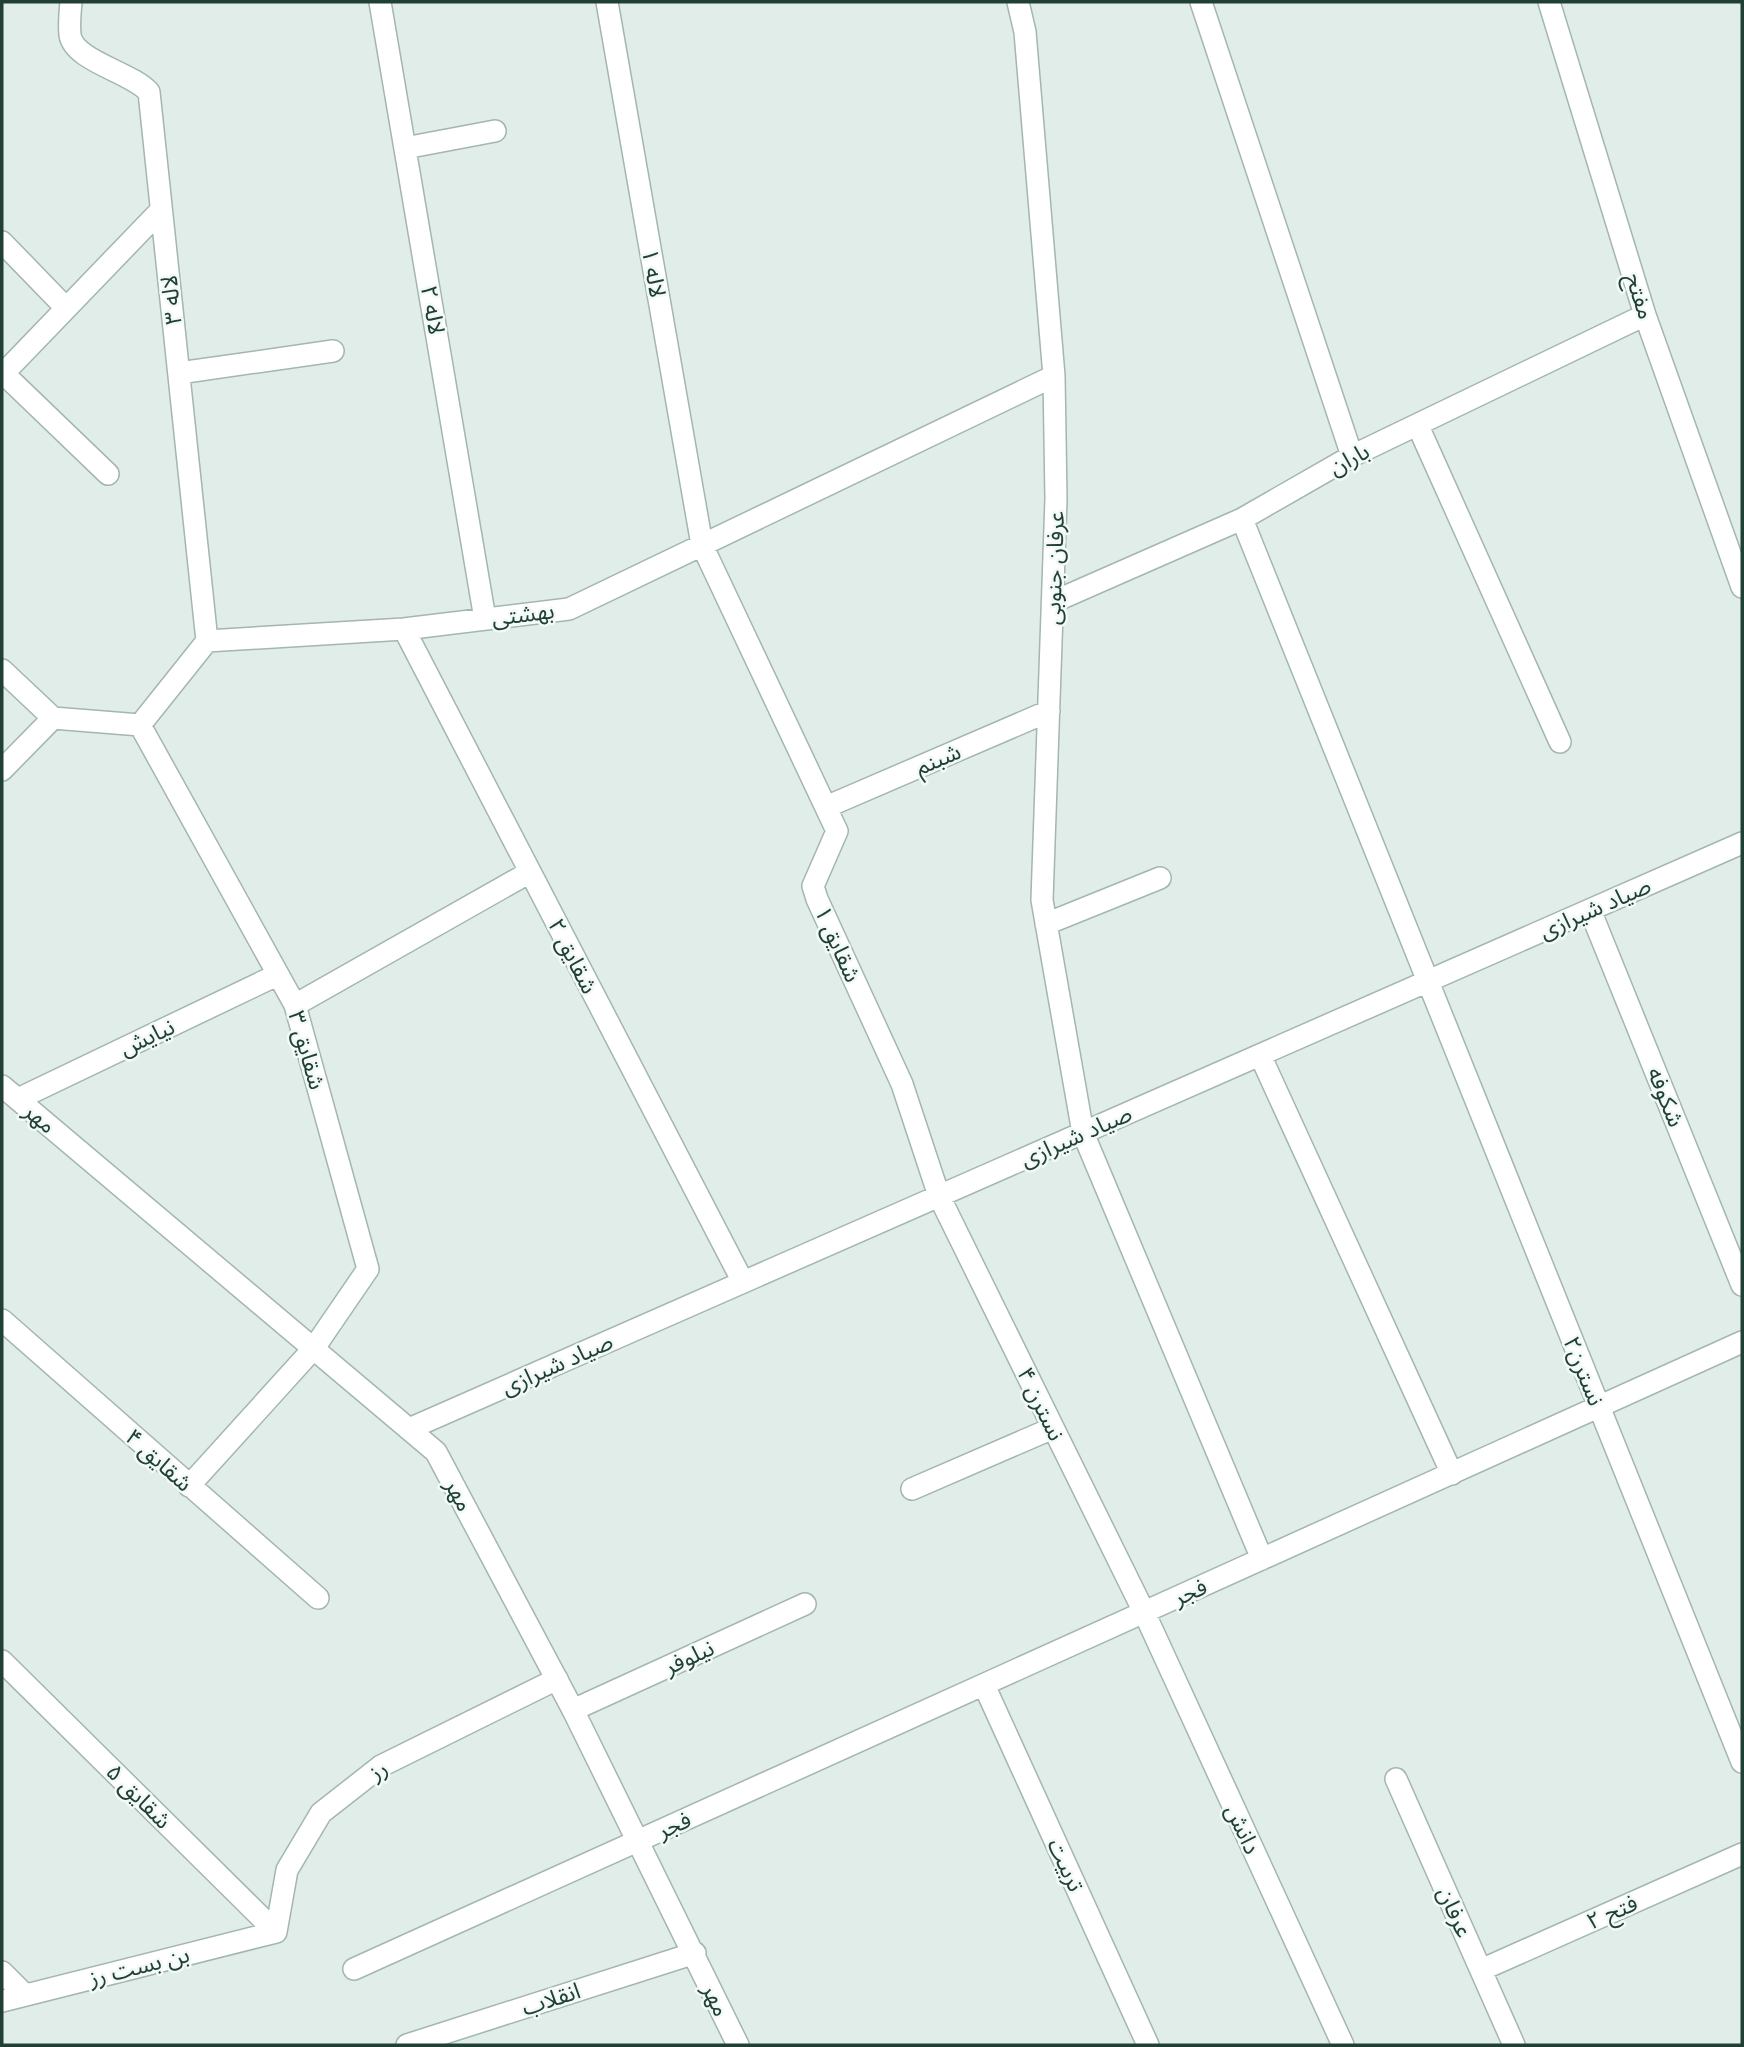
<svg xmlns="http://www.w3.org/2000/svg" width="1744" height="2047" viewBox="0 0 1744 2047" font-family="'Space Grotesk','Noto Sans Arabic',sans-serif">
<rect width="100%" height="100%" fill="#e1ede8"/>
<g fill="none" stroke-linecap="round" stroke-linejoin="round">
<defs>
<path id="minor" d="M 71,2 C 70,12 69,25 70,35 C 74,61 131,72 149,92 L 207,641
M 380,2 L 485,619
M 607,2 L 702,545 L 837,831 L 813,886 L 817,899 L 902,1084 L 939,1196 L 1144,1612 L 1343,2045
M 1018,2 L 1025,32 L 1054,376 L 1056,499 L 1042,900 L 1083,1133 L 1262,1559
M 1201,2 L 1352,456
M 1549,2 L 1645,315 L 1742,587
M 405,148 L 495,131
M 2,242 L 66,308
M 3,373 L 108,474
M 179,373 L 333,351
M 2,375 L 161,210
M 1418,426 L 1560,742
M 1242,519 L 1742,1762
M 1053,602 L 1242,519 L 1352,456 L 1645,315
M 404,629 L 743,1282
M 2,670 L 53,718
M 140,725 L 295,1005 L 368,1269 L 314,1348 L 189,1486
M 2,770 L 53,718 L 140,725 L 207,641 L 404,629 L 569,609 L 1054,376
M 826,807 L 1049,711
M 1590,910 L 1742,1285
M 1046,924 L 1160,878
M 295,1005 L 530,872
M 1260,1055 L 1452,1474
M 18,1099 L 277,975
M 2,1320 L 318,1598
M 409,1429 L 1742,843
M 912,1489 L 1053,1428
M 2,1661 L 276,1932
M 984,1685 L 1148,2045
M 573,1710 L 805,1604
M 1396,1779 L 1514,2045
M 276,1932 L 287,1870 L 321,1813 L 381,1766 L 557,1679
M 354,1969 L 1742,1342
M 1481,1970 L 1742,1854
M 2,1972 L 25,1995
M 2,2001 L 276,1932"/>
<path id="tertiary" d="M 2,1086 L 436,1452 L 573,1710 L 738,2045
M 407,2045 L 695,1953"/>
</defs>
<use href="#minor" stroke="#a3b6af" stroke-width="24"/>
<use href="#tertiary" stroke="#a3b6af" stroke-width="24"/>
<use href="#minor" stroke="#fff" stroke-width="21"/>
<use href="#tertiary" stroke="#fff" stroke-width="21"/>
</g>
<g text-anchor="middle" stroke-width="5" stroke-linejoin="round" paint-order="stroke">
<g font-size="23" fill="#204037" stroke="#f2f9f6">
<text transform="translate(654 273) rotate(80)" y="8">لاله ۱</text>
<text transform="translate(1640 296) rotate(72)" y="8">مفتح</text>
<text transform="translate(171 300) rotate(-96)" y="8">لاله ۳</text>
<text transform="translate(433 310) rotate(80)" y="8">لاله ۲</text>
<text transform="translate(1349 459) rotate(-28)" y="8">باران</text>
<text transform="translate(1054 568) rotate(-88)" y="8">عرفان جنوبی</text>
<text transform="translate(523 614) rotate(-7)" y="8">بهشتی</text>
<text transform="translate(938 759) rotate(-23)" y="8">شبنم</text>
<text transform="translate(1595 908) rotate(-24)" y="8">صیاد شیرازی</text>
<text transform="translate(838 944) rotate(66)" y="8">شقایق ۱</text>
<text transform="translate(573 956) rotate(63)" y="8">شقایق ۲</text>
<text transform="translate(147 1037) rotate(-25)" y="8">نیایش</text>
<text transform="translate(307 1050) rotate(74)" y="8">شقایق ۳</text>
<text transform="translate(1666 1097) rotate(68)" y="8">شکوفه</text>
<text transform="translate(40 1118) rotate(40)" y="8">مهر</text>
<text transform="translate(1076 1136) rotate(-24)" y="8">صیاد شیرازی</text>
<text transform="translate(557 1364) rotate(-24)" y="8">صیاد شیرازی</text>
<text transform="translate(1584 1371) rotate(68)" y="8">نسترن۲</text>
<text transform="translate(1041 1404) rotate(64)" y="8">نسترن ۴</text>
<text transform="translate(159 1460) rotate(42)" y="8">شقایق ۴</text>
<text transform="translate(459 1495) rotate(62)" y="8">مهر</text>
<text transform="translate(1190 1592) rotate(-24)" y="8">فجر</text>
<text transform="translate(689 1657) rotate(-25)" y="8">نیلوفر</text>
<text transform="translate(378 1770) rotate(-34)" y="8">رز</text>
<text transform="translate(139 1796) rotate(45)" y="8">شقایق ۵</text>
<text transform="translate(674 1825) rotate(-24)" y="8">فجر</text>
<text transform="translate(1243 1829) rotate(65)" y="8">دانش</text>
<text transform="translate(1066 1865) rotate(65)" y="8">تربیت</text>
<text transform="translate(1455 1912) rotate(66)" y="8">عرفان</text>
<text transform="translate(1612 1912) rotate(-24)" y="8">فتح ۲</text>
<text transform="translate(139 1966) rotate(-14)" y="8">بن بست رز</text>
<text transform="translate(551 1999) rotate(-18)" y="8">انقلاب</text>
<text transform="translate(716 2000) rotate(65)" y="8">مهر</text>
</g>
</g>
<rect width="1744" height="2047" fill="none" stroke="#204037" stroke-width="7"/>
</svg>
